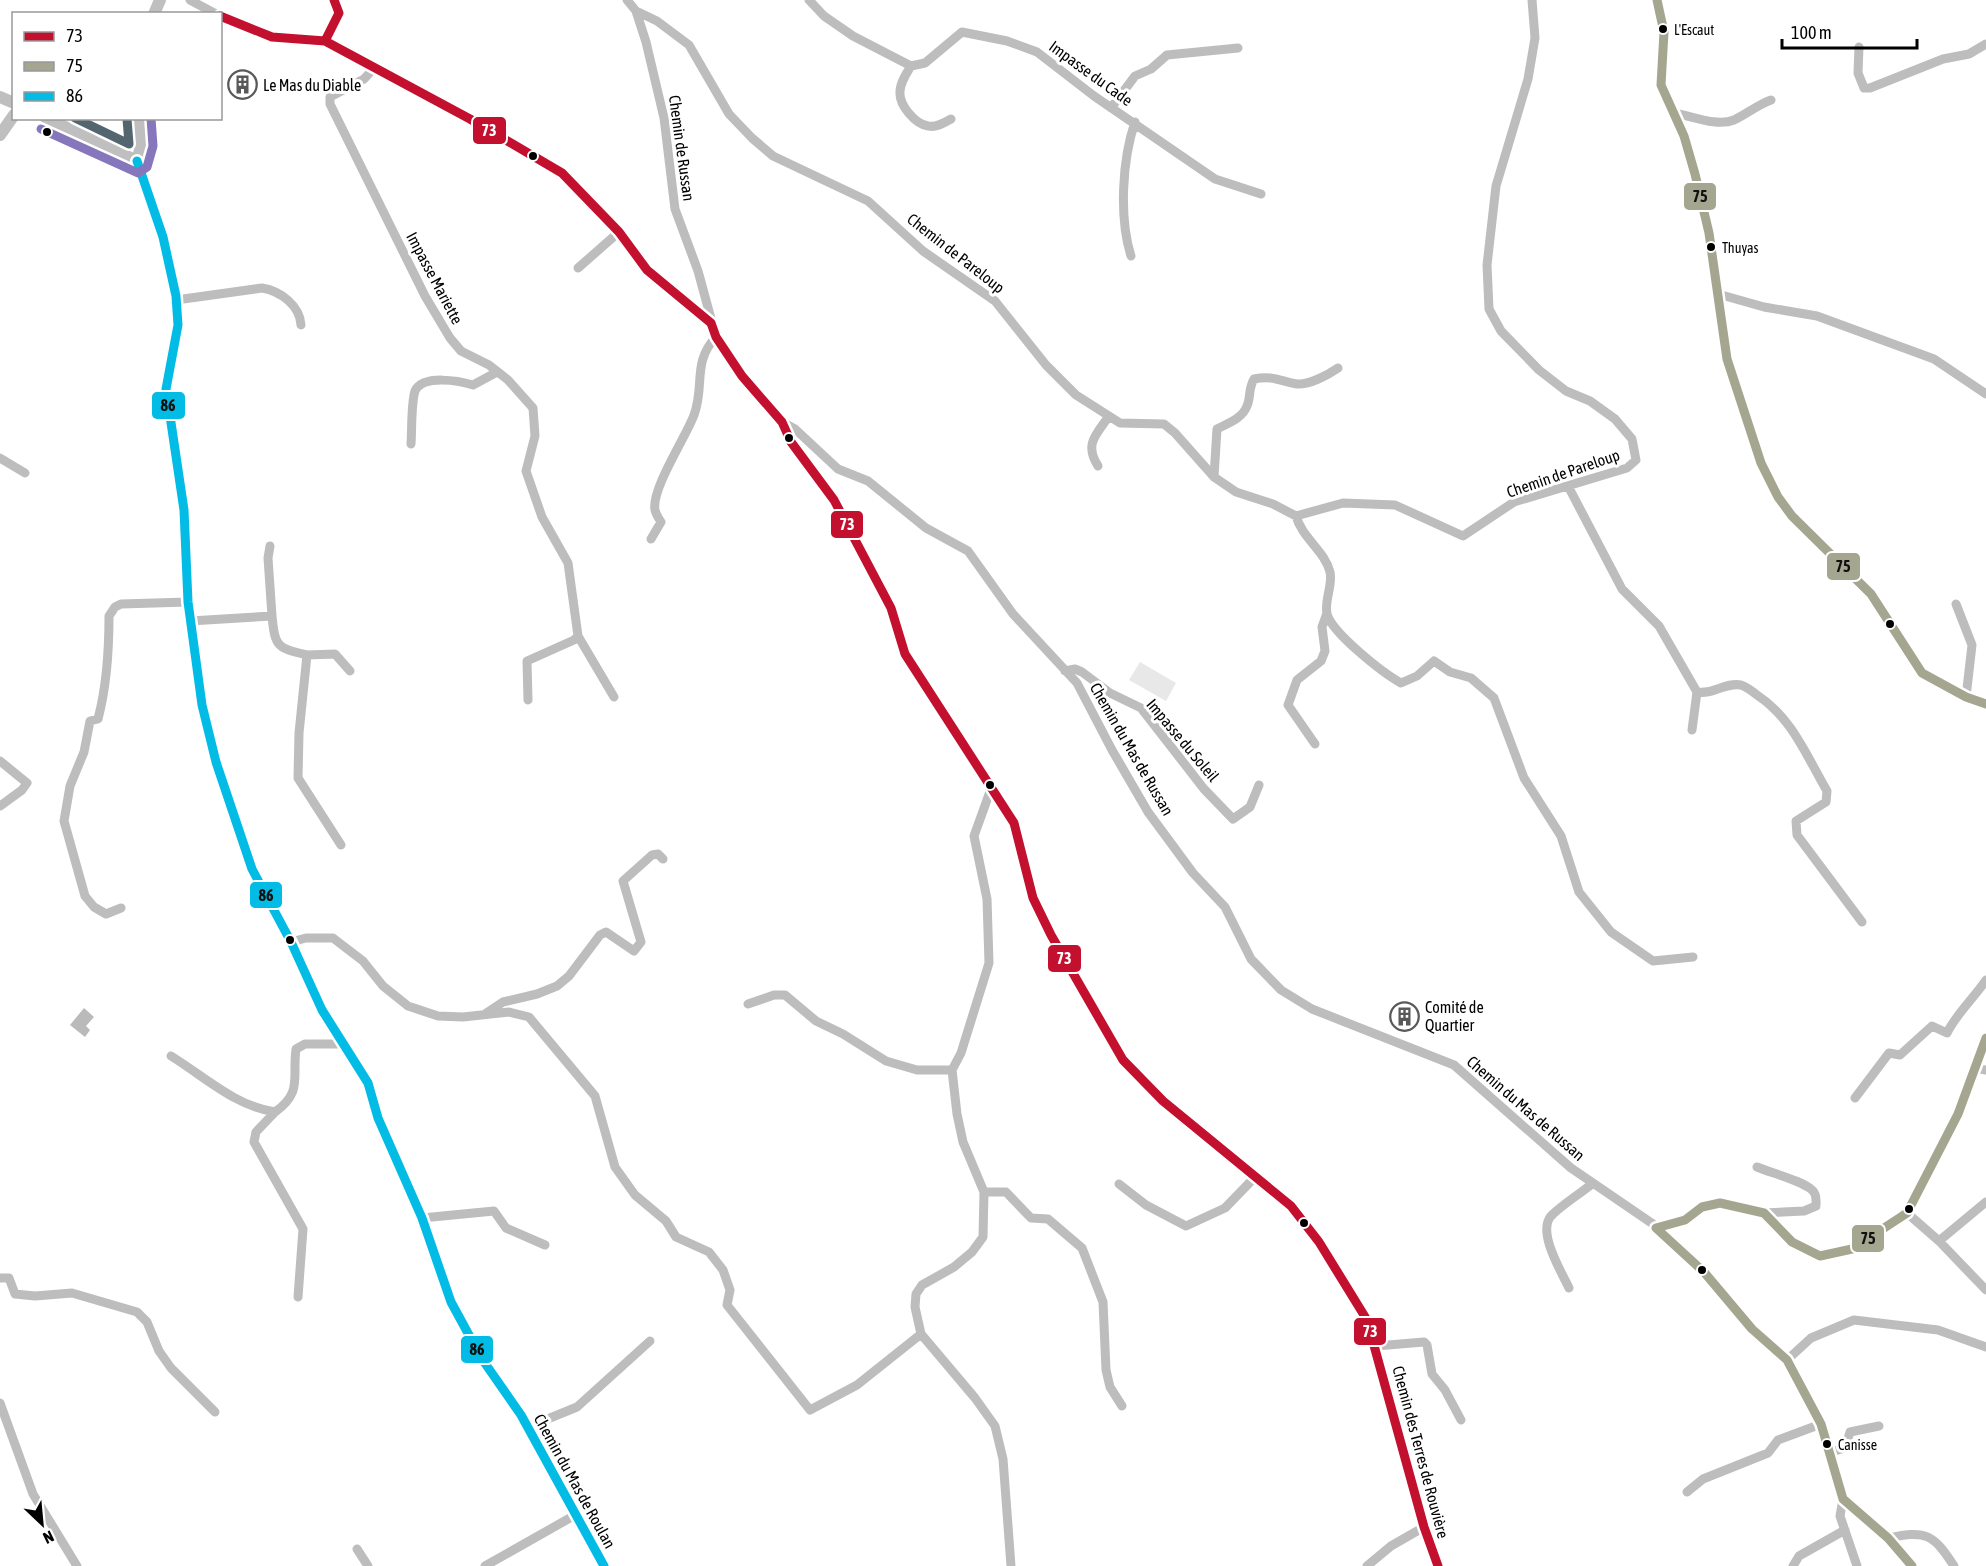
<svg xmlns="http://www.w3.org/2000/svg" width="1986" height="1566" viewBox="0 0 1986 1566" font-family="'Asap Condensed',sans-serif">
<rect width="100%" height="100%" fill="#fff"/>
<path fill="#e8e8e8" d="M 1140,662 L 1176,683 L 1166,701 L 1129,680 Z"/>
<path fill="#bababa" d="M 84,1008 L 94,1017 L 86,1026 L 90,1030 L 85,1037 L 70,1025 Z"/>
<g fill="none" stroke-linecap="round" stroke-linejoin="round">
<path stroke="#bdbdbd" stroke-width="9" d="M 190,0 L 216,14
M 627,0 L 636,11 L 646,42 L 664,118 L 675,209 L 698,271 L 716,337 L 742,376 L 782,422 L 795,429 L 838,469 L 868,481 L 926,528 L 968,551 L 1013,614 L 1077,683 L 1112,750 L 1148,812 L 1193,873 L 1225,907 L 1251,959 L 1281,990 L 1312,1009 L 1454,1065 L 1571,1168 L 1653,1224 L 1678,1251 L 1704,1272 L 1752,1329 L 1787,1360 L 1821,1424 L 1843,1499 L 1888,1538 L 1912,1566
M 809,0 L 824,16 L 853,36 L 911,66 L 925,63 L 962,32 L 1007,41 L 1037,52 L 1094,96 L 1215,179 L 1261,194
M 1657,0 L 1664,32 L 1661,85 L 1684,136 L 1695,174 L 1709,233 L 1727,359 L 1761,463 L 1778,497 L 1792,516 L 1871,594 L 1922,673 L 1966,697 L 1986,704
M 636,11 L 657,21 L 689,45 L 729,114 L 752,138 L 773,156 L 868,201 L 923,251 L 995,301 L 1046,365 L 1076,395 L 1120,423 L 1164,424 L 1175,433 L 1214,477 L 1236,492 L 1273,504 L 1296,516 L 1343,503 L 1395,505 L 1463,536 L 1514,502 L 1627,468 L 1636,460 L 1632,439 L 1615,419 L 1590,401 L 1566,391 L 1539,370 L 1501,331 L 1489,309 L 1487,265 L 1496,186 L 1528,79 L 1535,38 L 1532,0
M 220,16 L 240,26 L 272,37 L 325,41 L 470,119 L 562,173 L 619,232 L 647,270 L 711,323
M 325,41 L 339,13 L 334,0
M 1859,47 L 1858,73 L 1864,88 L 1870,88 L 1943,59 L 1969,54 L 1986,44
M 911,66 C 906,74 900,83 900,92 C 899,105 915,124 928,126 C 936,128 944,123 951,119
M 375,67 L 364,79 L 330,97 L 330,104 L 425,296 L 450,338 L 461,351 L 489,365 L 508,380 L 533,408 L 535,436 L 526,471 L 542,517 L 568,563 L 578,636 L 574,640 L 527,661 L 528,700
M 1111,108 L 1135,76 L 1151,69 L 1167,55 L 1238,48
M 1674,113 C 1692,116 1717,127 1734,120 C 1747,114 1757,105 1771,100
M 137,161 C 153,212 176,262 178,316 C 178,341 167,364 166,389 L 184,510 L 188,602 L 202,705 L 216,762 L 252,869 L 291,942 L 322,1010 L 368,1083 L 378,1118 L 422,1218 L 451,1302 L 482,1359 L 521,1415 L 604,1566
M 1131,256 C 1119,218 1122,160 1135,122
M 578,268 L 619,232
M 1718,294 L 1764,307 L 1817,316 L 1934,359 L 1986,394
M 176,300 L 262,288 C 281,291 300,306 301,325
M 782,422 L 791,442 L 834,500 L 891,608 L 905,654 L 933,701 L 1014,823 L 1033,898 L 1051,935 L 1123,1060 L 1163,1101 L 1291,1206 L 1319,1242 L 1367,1320 L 1395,1414 L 1424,1527 L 1438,1566
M 411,444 C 412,431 411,403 415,391 C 423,374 460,381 473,385 L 497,372
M 0,458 L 25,473
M 1098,466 C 1084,444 1096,435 1109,416
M 1214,477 L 1217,429 C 1228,423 1242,419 1247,406 C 1251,397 1248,389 1254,379 C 1273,375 1280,381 1297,384 C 1309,385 1328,375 1338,368
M 1568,486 L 1622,589 L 1659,626 L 1697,692 C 1713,695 1725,682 1741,685 C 1747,687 1752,691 1757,695 C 1792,718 1806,755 1827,791 L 1826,802 L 1796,821 L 1797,835 L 1862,922
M 1296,516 C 1302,538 1325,551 1330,572 C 1333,585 1324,601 1327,614 C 1332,633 1383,673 1401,683 L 1417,676 L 1434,661 L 1450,672 L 1471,678 L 1494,698 L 1524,778 L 1561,836 L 1579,892 L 1611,932 L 1653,961 L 1693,957
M 651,539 L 661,522 C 659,519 656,514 655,510 C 651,489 686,437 694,415 C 705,386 692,362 716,337
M 1956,604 L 1972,645 L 1966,697
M 272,616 C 275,647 277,648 307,655 L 299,733 L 298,778 L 341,845
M 190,621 L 272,616 L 268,558 L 270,546
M 578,636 L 614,697
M 307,655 L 335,654 L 350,671
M 1065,671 L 1075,669 L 1082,672 L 1110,693 L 1141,708 L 1204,789 L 1233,819 L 1250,807 L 1259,785
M 1692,730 L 1697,692
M 1315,744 L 1288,705 L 1297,680 L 1321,661 L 1325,651 L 1322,627 L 1327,613
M 0,761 L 27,783 L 22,790 L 0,806
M 992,786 L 974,836 L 987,899 L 989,963 L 961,1053 L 952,1070 L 957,1114 L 963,1142 L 984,1192 L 983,1237 L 972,1252 L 954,1267 L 922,1285 L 916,1294 L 915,1307 L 921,1334 L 975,1398 L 995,1426 L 1003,1459 L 1011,1566
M 121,908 L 106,914 L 94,907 L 85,896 L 64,821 L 70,786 L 84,752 L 90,721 L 98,719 C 107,685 109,651 109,616 L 115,607 L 121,604 L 188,602
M 291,942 L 306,938 L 333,938 L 363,961 L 383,986 L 408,1006 L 438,1016 L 463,1017 L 509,1012 L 529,1017 L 595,1096 L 615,1167 L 635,1195 L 666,1221 L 676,1237 L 709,1252 L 723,1270 L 730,1290 L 727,1305 L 810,1410 L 857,1385 L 921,1334
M 748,1004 L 774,995 L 785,995 L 816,1021 L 843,1034 L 886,1061 L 917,1070 L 952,1070
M 485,1014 L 503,1002 L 537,994 L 557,986 L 569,976 L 600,935 L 606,932 L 634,951 L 641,942 L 623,881 L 652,855 L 658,854 L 663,859
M 171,1056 C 205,1077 235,1106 275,1112 C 303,1092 292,1078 296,1049 L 305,1044 L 341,1044
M 1974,1068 L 1986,1070
M 1855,1098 L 1889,1053 L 1900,1055 L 1932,1026 L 1947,1033 C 1957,1013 1973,999 1986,980
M 276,1111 L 256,1132 L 254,1142 L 303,1229 L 298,1297
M 1757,1167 C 1771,1173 1804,1181 1813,1191 C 1817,1195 1816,1201 1816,1206 L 1804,1211 L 1764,1213
M 1119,1184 L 1146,1205 L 1186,1226 L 1225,1208 L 1256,1176
M 984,1192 L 1006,1192 L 1031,1218 L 1048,1219 L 1082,1248 L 1103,1302 L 1106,1370 L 1110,1387 L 1122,1406
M 1907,1213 L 1939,1241 L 1986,1290
M 422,1218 L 494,1211 L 506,1228 L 545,1245
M 1656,1228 L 1685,1220 L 1702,1207 L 1720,1203 L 1764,1213 L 1792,1242 L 1820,1256 L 1852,1249 L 1907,1213 L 1958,1114 L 1986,1038
M 1939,1241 L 1986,1202
M 0,1278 L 9,1278 L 15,1294 L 35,1296 L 72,1293 L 137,1312 L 147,1322 L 159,1351 L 171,1368 L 215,1412
M 1569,1288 C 1561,1271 1537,1232 1551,1216 C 1563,1204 1580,1194 1593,1183
M 1376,1346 L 1424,1342 L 1427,1345 L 1432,1374 L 1445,1390 L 1461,1420
M 1787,1360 L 1811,1338 L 1854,1320 L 1938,1330 L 1986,1347
M 0,1403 L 33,1494 L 77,1566
M 530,1431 L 550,1418 L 577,1407 L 650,1341
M 1828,1453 L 1845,1448 L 1850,1432 L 1879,1426
M 1687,1492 L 1703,1479 L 1768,1453 L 1778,1440 L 1821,1424
M 1843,1499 L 1840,1516 L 1857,1566
M 1888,1538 C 1927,1530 1933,1534 1954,1566
M 357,1549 L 368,1566
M 485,1566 L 577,1514
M 1367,1566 L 1391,1546 L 1424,1527
M 1793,1566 L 1799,1556 L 1845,1530"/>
<path stroke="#bfbfbf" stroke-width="12" d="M 154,14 L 160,0
M 0,97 L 14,103
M 46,118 L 137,161 L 141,146 L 139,118
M 0,135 L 14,115"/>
<defs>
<path id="bus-1" d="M 220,16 L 272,37 L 325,41 L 470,119 L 562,173 L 619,232 L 647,270 L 711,323
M 325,41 L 339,13 L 334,0
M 711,323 L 716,337 L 742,376 L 782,422 L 791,442 L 834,500 L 891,608 L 905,654 L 1014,823 L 1033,898 L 1051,935 L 1123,1060 L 1163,1101 L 1291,1206 L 1319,1242 L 1367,1320 L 1424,1527 L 1438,1566"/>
<path id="bus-2" d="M 1657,0 L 1664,32 L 1661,85 L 1684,136 L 1695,174 L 1709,233 L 1727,359 L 1761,463 L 1778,497 L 1792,516 L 1871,594 L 1922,673 L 1966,697 L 1986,704
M 1656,1228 L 1685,1220 L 1702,1207 L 1720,1203 L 1764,1213 L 1792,1242 L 1820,1256 L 1852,1249 L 1907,1213 L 1958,1114 L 1986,1038
M 1656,1228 L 1704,1272 L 1752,1329 L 1787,1360 L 1821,1424 L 1843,1499 L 1888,1538 L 1912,1566"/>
<path id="bus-3" d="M 137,161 L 163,237 L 176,296 L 178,325 L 166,389 L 184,510 L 188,602 L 202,705 L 216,762 L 252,869 L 291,942 L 322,1010 L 368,1083 L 378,1118 L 422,1218 L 451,1302 L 482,1359 L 521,1415 L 604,1566"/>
<path id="bus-4" d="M 41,129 L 138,173 L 147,167 L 153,146 L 151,118"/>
<path id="bus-5" d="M 75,118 L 129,144 L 127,119"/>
</defs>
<use href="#bus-1" stroke="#fff" stroke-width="14"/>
<use href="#bus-2" stroke="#fff" stroke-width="14"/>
<use href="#bus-3" stroke="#fff" stroke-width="14"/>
<use href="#bus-4" stroke="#fff" stroke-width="14"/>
<use href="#bus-5" stroke="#fff" stroke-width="14"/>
<use href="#bus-1" stroke="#c3102f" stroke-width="9"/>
<use href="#bus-2" stroke="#a5a690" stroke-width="9"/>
<use href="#bus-3" stroke="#02bce5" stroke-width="9"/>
<use href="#bus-4" stroke="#8677bc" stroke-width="9"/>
<use href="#bus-5" stroke="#53656e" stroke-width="9"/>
</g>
<defs>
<symbol id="building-ring" viewBox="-11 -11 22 22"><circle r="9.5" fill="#fff" stroke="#595959" stroke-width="1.5"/><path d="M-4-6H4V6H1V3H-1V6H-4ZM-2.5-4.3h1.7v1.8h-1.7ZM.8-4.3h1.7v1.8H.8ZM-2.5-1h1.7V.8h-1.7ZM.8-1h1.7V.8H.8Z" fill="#595959"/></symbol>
</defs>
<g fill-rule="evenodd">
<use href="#building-ring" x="226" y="68" width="33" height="33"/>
<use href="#building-ring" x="1388" y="1000" width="33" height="33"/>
</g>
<g fill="#000" stroke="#fff" stroke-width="2">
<circle cx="1663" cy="29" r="5"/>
<circle cx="47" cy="132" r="5"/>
<circle cx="533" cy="156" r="5"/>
<circle cx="1711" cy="247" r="5"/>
<circle cx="789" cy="438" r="5"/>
<circle cx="1890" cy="624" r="5"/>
<circle cx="990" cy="785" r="5"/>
<circle cx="290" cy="940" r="5"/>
<circle cx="1909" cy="1209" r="5"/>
<circle cx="1304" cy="1223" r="5"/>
<circle cx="1702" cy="1270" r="5"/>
<circle cx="1827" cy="1444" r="5"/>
</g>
<g text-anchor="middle" stroke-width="6" stroke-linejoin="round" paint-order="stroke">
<g font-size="14" fill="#000" stroke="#fff" text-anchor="start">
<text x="1674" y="35">L'Escaut</text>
<text x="1722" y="253">Thuyas</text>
<text x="1838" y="1450">Canisse</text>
</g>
<g font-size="16" fill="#000" stroke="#fff">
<text transform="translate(1091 73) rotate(36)" y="6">Impasse du Cade</text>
<text transform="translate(682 148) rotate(82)" y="6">Chemin de Russan</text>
<text transform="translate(956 253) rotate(38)" y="6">Chemin de Pareloup</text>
<text transform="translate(435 278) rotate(62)" y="6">Impasse Mariette</text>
<text transform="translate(1563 473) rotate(-19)" y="6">Chemin de Pareloup</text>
<text transform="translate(1183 740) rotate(50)" y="6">Impasse du Soleil</text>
<text transform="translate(1132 749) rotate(60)" y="6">Chemin du Mas de Russan</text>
<text transform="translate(1526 1108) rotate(41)" y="6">Chemin du Mas de Russan</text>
<text transform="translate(1421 1452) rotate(75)" y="6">Chemin des Terres de Rouvière</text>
<text transform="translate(575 1481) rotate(61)" y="6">Chemin du Mas de Roulan</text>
</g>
<g font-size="16" fill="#000" stroke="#fff" text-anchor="start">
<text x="263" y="91">Le Mas du Diable</text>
<text x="1425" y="1013">Comité de<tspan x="1425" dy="18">Quartier</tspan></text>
</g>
</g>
<g stroke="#fff" stroke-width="2">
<rect x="472" y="116" width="35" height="29" rx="6" fill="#c3102f"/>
<rect x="1683" y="182" width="34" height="29" rx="6" fill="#a5a690"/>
<rect x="151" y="391" width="35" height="29" rx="6" fill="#02bce5"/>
<rect x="830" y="510" width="34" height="29" rx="6" fill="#c3102f"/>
<rect x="1826" y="552" width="35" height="29" rx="6" fill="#a5a690"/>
<rect x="249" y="881" width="34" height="28" rx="6" fill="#02bce5"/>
<rect x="1047" y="944" width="35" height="29" rx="6" fill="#c3102f"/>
<rect x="1851" y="1224" width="34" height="29" rx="6" fill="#a5a690"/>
<rect x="1353" y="1317" width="34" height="29" rx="6" fill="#c3102f"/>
<rect x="460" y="1335" width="34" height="29" rx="6" fill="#02bce5"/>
</g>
<g font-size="16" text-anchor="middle" font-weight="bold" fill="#fff">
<text x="489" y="136">73</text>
<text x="847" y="530">73</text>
<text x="1064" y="964">73</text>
<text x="1370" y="1337">73</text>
</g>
<g font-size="16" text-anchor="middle" font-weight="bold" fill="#111">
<text x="1700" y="202">75</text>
<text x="168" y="411">86</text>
<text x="1843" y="572">75</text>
<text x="266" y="901">86</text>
<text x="1868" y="1244">75</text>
<text x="477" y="1355">86</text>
</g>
<rect x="12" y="12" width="210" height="108" fill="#ffffff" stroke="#999999" stroke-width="1.5"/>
<rect x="24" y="32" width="30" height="9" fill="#c3102f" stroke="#999999" stroke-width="1.5"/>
<text x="66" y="42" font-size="18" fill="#000000">73</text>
<rect x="24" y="62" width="30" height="9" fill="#a5a690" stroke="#999999" stroke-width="1.5"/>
<text x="66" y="72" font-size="18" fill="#000000">75</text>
<rect x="24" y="92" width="30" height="9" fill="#02bce5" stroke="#999999" stroke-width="1.5"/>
<text x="66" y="102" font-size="18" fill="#000000">86</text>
<g transform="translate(42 1524) rotate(154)" stroke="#ffffff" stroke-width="4.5" paint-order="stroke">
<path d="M0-4.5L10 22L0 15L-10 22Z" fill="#000000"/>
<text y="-9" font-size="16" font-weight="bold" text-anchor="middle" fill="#000000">N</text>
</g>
<path d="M1782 39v9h135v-9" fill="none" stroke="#000000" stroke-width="3"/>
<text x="1791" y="39" font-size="18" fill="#000000" stroke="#ffffff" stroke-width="4.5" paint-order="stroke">100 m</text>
</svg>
